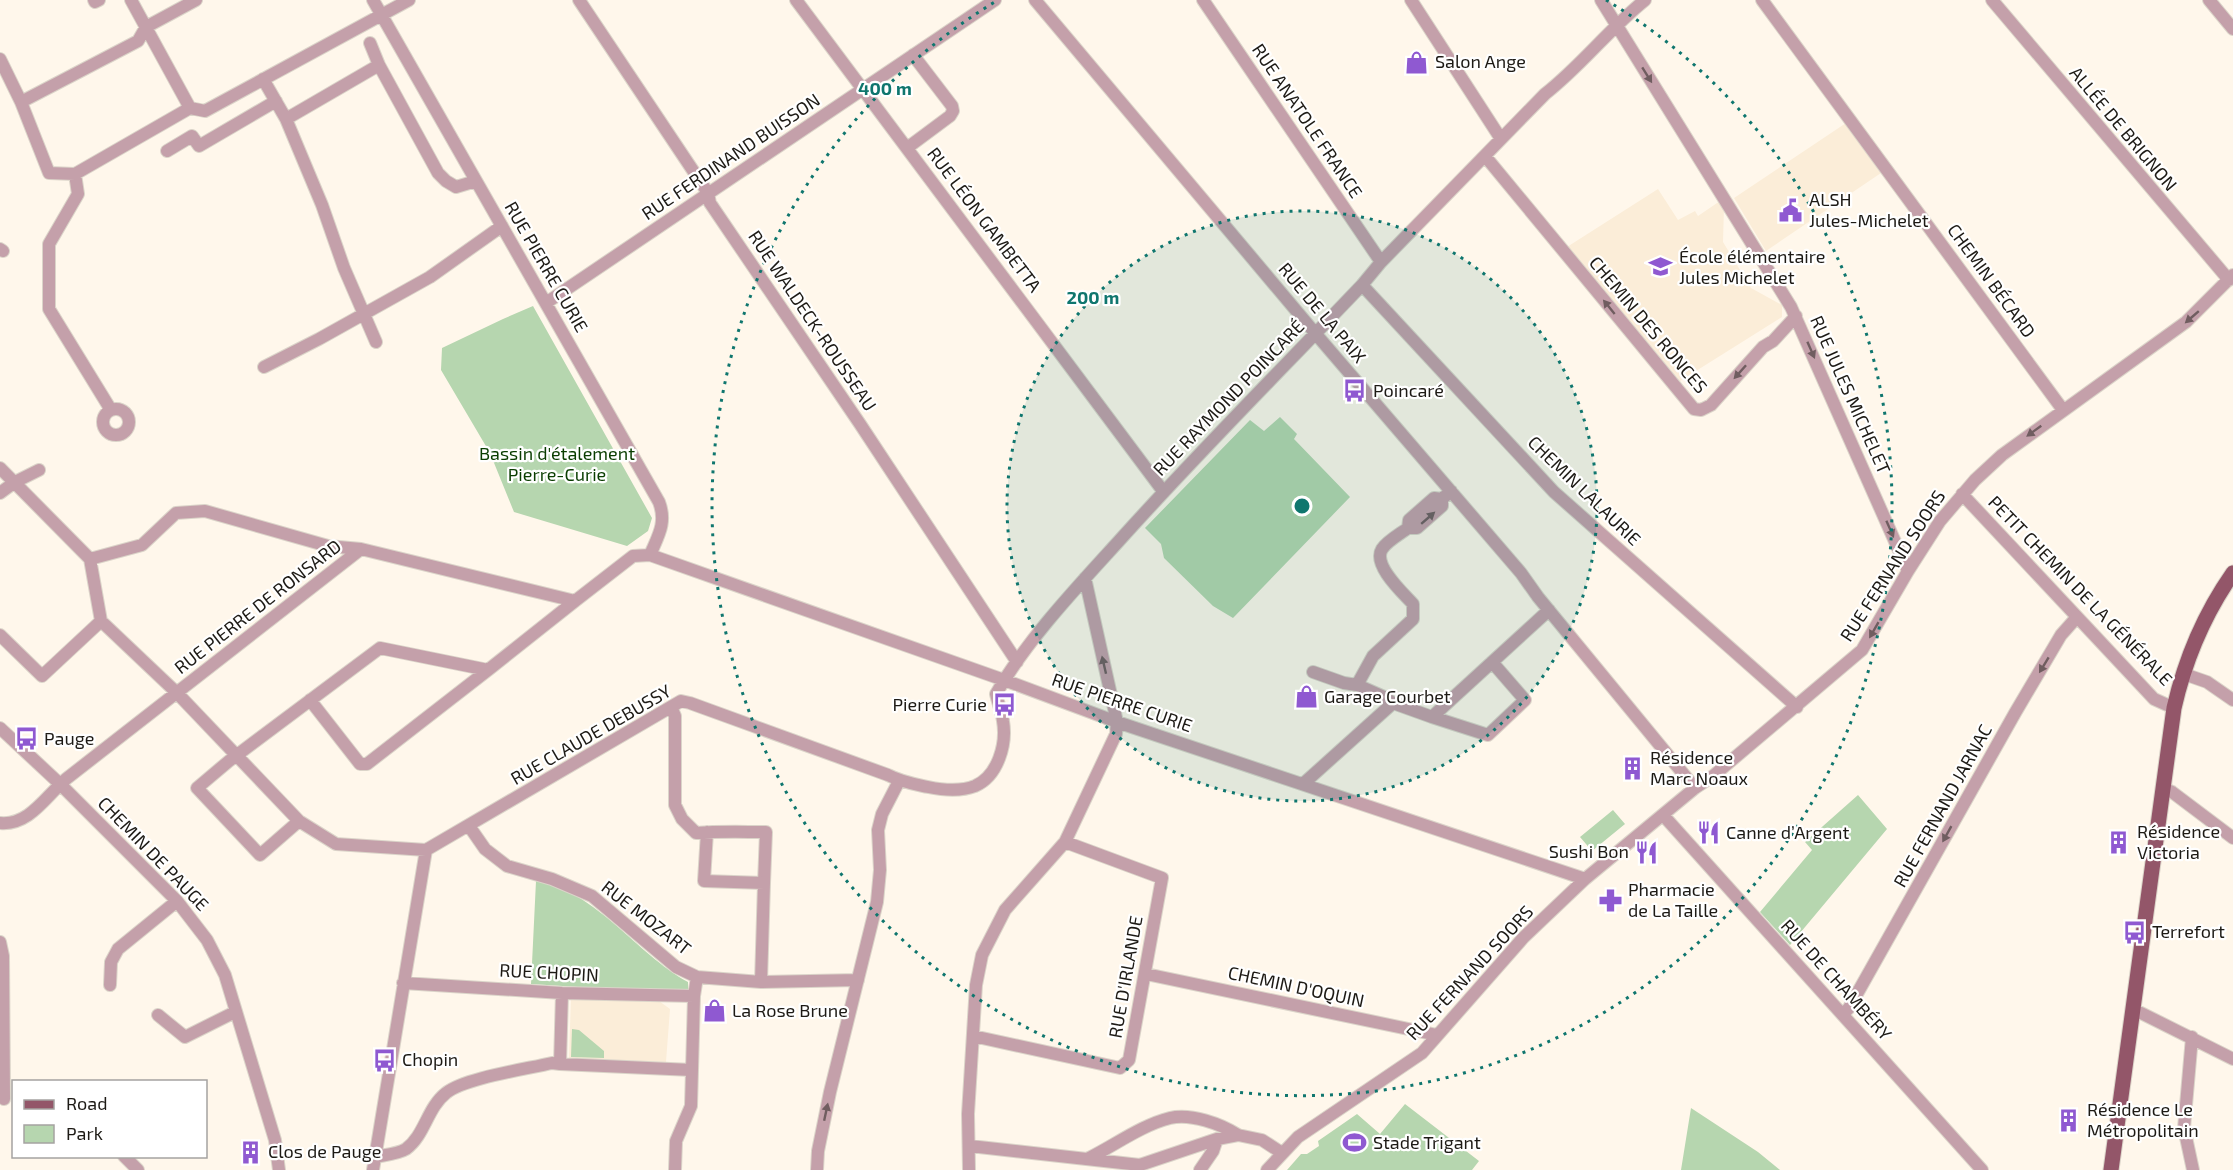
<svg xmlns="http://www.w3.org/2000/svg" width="2233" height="1170" viewBox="0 0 2233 1170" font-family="'Exo 2',sans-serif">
<rect width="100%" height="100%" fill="#fff7eb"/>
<path fill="#fbedd8" d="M 1846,123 L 1881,173 L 1766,251 L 1734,198 Z
M 1658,189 L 1678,220 L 1695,211 L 1698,216 L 1720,201 L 1724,207 L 1723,242 L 1751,288 L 1782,305 L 1782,317 L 1680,381 L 1567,247 Z
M 571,998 L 659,1001 L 670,1009 L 666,1062 L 569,1058 Z"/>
<path fill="#b6d6af" d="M 533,306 L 652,518 L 648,531 L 627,546 L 514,512 L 490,453 L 441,370 L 442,348 L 503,319 Z
M 1280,417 L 1297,434 L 1294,439 L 1350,497 L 1233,618 L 1213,606 L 1164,558 L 1161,544 L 1145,528 L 1250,420 L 1264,431 Z
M 1858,795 L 1887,829 L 1790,945 L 1760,912 L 1812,850 L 1805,842 Z
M 1613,810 L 1625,824 L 1592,851 L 1580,837 Z
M 536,881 C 598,892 635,953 688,982 L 688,994 L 531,984 Z
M 572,1029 L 579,1030 L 604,1051 L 604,1058 L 571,1057 Z
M 1405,1104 L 1479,1161 L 1472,1170 L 1287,1170 L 1301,1154 L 1307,1154 L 1319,1146 L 1318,1141 L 1357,1114 L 1380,1134 Z
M 1691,1108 L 1758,1152 L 1780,1170 L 1681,1170 Z"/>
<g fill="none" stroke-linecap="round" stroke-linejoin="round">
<defs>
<path id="minor" d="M 94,0 L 95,2 L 99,0
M 131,0 L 190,108
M 373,0 L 659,502 C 667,523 658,536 650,555
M 579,0 L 708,193 L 710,203 L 860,424 L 1017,662
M 796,0 L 1163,491
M 1035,0 L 1315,333 L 1521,573 L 1538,597 L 1695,788
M 1203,0 L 1381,262
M 1411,0 L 1501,139
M 1601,0 L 1791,307 L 1908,571
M 1762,0 L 2063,410
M 1992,0 L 2229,280
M 2209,0 L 2233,29
M 370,43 L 379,65 L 438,173 L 446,181 L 456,187 L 476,181
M 0,59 L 21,102 L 49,173 L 75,174 L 190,108
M 263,79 L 286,119 L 322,205 L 344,268 L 376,342
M 21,102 L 138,41 L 146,27 L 196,0
M 190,108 L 205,111 L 409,0
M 286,119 L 379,65
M 907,148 L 950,116 L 953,111 L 952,106 L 913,55
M 167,151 L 192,136 L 199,146 L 276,101
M 1485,156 L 1694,409 L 1701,410 L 1711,405 L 1763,347 L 1773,341 L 1796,316
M 75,174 L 78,194 L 49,244 L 49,309 L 111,410
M 0,249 L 3,251
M 1362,285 L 1554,492 L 1797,707
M 546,303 L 995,0
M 264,367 L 319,339 L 430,277 L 502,226
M103 422a13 13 0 1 1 26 0a13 13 0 1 1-26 0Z
M 0,468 L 90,559 L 101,621 L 177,693 L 299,821 L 336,844 L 426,850
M 0,493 L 15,482 L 39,470
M 1962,494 L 2154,699 L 2174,708
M 1408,528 L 1417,528 L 1442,506 L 1442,499 L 1451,491
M 1408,528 L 1409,520 L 1434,498 L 1442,499
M 90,559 L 142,545 L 176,513 L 205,511 L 328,546 L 361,549
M 0,635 L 42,676 L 101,621
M 1313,672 L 1344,683 L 1357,685 L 1373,656 L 1413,619 L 1413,604 C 1403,593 1372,565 1382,549 C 1387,541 1400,534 1408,528
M 2184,674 L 2207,682 L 2233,700
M 1357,685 L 1384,697 L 1393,703
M 310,700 L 360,764 L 367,764 L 488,670
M 671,707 L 675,716 L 675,805 L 682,819 L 696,833 C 720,831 743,832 766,832 L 764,883 L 704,881 L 707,832
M 1432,717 L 1488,735 L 1525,700 L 1492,662
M 0,728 L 60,784 L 177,901 L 207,940 L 225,975 L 275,1140 L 279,1170
M 1303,784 L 1393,703 L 1432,717 L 1549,610
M 2163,788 L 2172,792 L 2233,838
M 1663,815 L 1982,1170
M 299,821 L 260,855 L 197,788 L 229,761 L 380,648 L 488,670 L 575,601
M 0,823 C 29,826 46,796 66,779 L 361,549 L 575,601 L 633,556 L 650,555 L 1004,680 L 1117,722 L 1585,879
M 469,826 L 485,849 L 507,866 L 552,879 L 592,896 L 676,967 L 697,977 L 761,982 L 858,980
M 0,942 L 3,956 L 4,1099
M 1146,974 L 1437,1035
M 761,982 L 764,883
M 403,983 L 562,993 L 694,996
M 110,985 L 111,962 L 118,949 L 177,901
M 562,993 L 560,1064 L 692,1070 L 694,996 L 697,977
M 2132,1012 L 2141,1013 L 2233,1059
M 1843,1014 L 1849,1008 L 2015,713 L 2061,635 L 2077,617
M 158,1015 L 185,1037 L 235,1012
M 973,1036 L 1120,1068 L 1129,1060 L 1162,878 L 1065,842
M 2192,1037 L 2184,1128 L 2193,1170
M 970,1146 L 1140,1165 L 1217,1139 L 1238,1135 L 1262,1140 L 1282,1153
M 124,1156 L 138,1170
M 375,1157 C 384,1155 398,1154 406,1149 C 425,1135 427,1108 446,1093 C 464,1078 527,1069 552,1063 L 560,1064
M 1089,1158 C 1115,1145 1142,1125 1170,1118 C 1191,1113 1221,1124 1238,1135
M 373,1170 L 426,850 L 681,701 L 690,703 L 888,775 C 901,782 914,784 928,787 C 943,790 960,792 975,786 C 998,776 1007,744 1003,721 C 1002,712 998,703 996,694 C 1026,641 1077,587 1118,542 C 1197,454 1280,371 1362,285 L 1381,262 L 1545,94 C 1581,66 1609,29 1645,0
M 675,1170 L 676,1141 L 691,1106 L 692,1070
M 817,1170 L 818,1151 L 830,1092 L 877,902 L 880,870 L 878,830 L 882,814 L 899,781
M 969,1170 L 968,1114 L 976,985 L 982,955 L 1005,910 L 1065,842 L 1116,734 L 1117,722 L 1085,578
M 1200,1170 L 1213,1151 L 1217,1139
M 1267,1170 L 1298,1137 L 1422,1053 L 1523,938 L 1585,879 L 1695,788 L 1713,776 L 1862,650 L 1908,571 L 1940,521 L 1975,480 L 2002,455 L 2186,322 L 2233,275"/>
<path id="major" d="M 2111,1170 L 2174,708 C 2185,660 2205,613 2233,573"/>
</defs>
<use href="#minor" stroke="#dbd4c9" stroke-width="14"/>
<use href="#major" stroke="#dbd4c9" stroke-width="17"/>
<use href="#minor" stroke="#c4a0aa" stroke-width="12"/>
<use href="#major" stroke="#935669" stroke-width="15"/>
</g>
<defs><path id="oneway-solid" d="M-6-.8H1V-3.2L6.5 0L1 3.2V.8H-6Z" transform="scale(1.5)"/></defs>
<g fill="#705d60">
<use href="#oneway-solid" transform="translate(1647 75) rotate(58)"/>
<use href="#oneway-solid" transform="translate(1609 307) rotate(-129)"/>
<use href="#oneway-solid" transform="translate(2192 317) rotate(139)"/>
<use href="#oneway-solid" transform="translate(1811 350) rotate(66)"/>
<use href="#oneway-solid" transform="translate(1740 372) rotate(132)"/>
<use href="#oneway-solid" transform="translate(2034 431) rotate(144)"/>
<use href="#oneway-solid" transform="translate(1428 518) rotate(-41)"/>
<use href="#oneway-solid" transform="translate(1890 529) rotate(66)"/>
<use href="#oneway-solid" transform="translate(1874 630) rotate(120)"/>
<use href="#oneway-solid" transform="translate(1104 665) rotate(-103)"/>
<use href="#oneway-solid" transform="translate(2044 665) rotate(121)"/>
<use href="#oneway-solid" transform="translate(1947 834) rotate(119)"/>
<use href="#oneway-solid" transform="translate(826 1112) rotate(-78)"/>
</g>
<circle cx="1302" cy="506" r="295" fill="#0f766e" fill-opacity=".12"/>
<g fill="none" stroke="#0f766e" stroke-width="3" stroke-dasharray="3 6">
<circle cx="1302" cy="506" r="295"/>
<path d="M1606 0A590 590 0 1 1 998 0"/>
</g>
<defs>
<symbol id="shop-bare" viewBox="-9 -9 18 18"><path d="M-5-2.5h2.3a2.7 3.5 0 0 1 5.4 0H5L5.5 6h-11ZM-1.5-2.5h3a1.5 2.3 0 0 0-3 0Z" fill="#8f59d1" stroke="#fff" stroke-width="2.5" paint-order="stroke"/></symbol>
<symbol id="civic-bare" viewBox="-9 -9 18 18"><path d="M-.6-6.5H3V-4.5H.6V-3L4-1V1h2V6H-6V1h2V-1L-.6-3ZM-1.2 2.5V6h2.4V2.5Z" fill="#8f59d1" stroke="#fff" stroke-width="2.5" paint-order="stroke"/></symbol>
<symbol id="school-bare" viewBox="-9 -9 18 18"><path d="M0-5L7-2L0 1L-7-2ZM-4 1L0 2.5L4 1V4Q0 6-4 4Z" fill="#8f59d1" stroke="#fff" stroke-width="2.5" paint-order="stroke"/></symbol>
<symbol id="bus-bare" viewBox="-9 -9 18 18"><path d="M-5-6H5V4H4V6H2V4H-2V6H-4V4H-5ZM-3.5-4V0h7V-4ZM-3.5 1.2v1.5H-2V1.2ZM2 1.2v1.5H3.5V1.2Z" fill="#8f59d1" stroke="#fff" stroke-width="2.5" paint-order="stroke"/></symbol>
<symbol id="building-bare" viewBox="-9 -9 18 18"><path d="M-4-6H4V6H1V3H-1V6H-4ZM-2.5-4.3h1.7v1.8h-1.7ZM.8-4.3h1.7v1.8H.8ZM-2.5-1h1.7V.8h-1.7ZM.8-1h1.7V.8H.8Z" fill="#8f59d1" stroke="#fff" stroke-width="2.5" paint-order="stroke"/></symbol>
<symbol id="restaurant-bare" viewBox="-9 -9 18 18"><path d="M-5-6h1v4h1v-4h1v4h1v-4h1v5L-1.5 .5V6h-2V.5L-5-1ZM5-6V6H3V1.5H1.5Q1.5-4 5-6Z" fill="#8f59d1" stroke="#fff" stroke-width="2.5" paint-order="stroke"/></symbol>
<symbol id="pharmacy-bare" viewBox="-9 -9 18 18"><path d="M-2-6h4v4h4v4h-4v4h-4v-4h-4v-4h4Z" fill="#8f59d1" stroke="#fff" stroke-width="2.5" paint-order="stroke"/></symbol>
<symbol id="stadium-bare" viewBox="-9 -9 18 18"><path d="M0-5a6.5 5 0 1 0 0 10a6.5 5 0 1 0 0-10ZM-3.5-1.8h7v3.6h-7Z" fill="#8f59d1" stroke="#fff" stroke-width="2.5" paint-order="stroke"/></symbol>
</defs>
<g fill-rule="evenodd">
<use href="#shop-bare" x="1400" y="46" width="33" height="33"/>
<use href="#civic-bare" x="1774" y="194" width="33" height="33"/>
<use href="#school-bare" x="1644" y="250" width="33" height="33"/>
<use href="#bus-bare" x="1338" y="374" width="33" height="33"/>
<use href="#shop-bare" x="1290" y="680" width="33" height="33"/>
<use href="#bus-bare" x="988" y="688" width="33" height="33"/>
<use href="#bus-bare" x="10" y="722" width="33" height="33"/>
<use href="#building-bare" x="1616" y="752" width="33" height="33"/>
<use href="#restaurant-bare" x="1692" y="816" width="33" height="33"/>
<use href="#building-bare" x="2102" y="826" width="33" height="33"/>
<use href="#restaurant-bare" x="1630" y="836" width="33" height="33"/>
<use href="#pharmacy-bare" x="1594" y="884" width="33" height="33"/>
<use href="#bus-bare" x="2118" y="916" width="33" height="33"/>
<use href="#shop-bare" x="698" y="994" width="33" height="33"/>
<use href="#bus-bare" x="368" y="1044" width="33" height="33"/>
<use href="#building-bare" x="2052" y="1104" width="33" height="33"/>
<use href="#stadium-bare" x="1338" y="1126" width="33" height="33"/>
<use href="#building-bare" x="234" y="1136" width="33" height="33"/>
</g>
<g text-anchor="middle" stroke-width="4.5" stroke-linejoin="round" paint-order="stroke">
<g font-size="18" fill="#1d1a15" stroke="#fff" text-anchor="start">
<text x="1435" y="68">Salon Ange</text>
<text x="1809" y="206">ALSH<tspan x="1809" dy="21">Jules-Michelet</tspan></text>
<text x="1679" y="263">École élémentaire<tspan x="1679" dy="21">Jules Michelet</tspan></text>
<text x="1373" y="397">Poincaré</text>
<text x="1324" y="703">Garage Courbet</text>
<text x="987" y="711" text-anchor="end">Pierre Curie</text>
<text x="44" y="745">Pauge</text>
<text x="1650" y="764">Résidence<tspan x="1650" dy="21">Marc Noaux</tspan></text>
<text x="2137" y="838">Résidence<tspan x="2137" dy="21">Victoria</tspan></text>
<text x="1726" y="839">Canne d’Argent</text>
<text x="1629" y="858" text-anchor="end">Sushi Bon</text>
<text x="1628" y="896">Pharmacie<tspan x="1628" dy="21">de La Taille</tspan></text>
<text x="2152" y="938">Terrefort</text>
<text x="732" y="1017">La Rose Brune</text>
<text x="402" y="1066">Chopin</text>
<text x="2087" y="1116">Résidence Le<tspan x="2087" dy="21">Métropolitain</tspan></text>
<text x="1373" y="1149">Stade Trigant</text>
<text x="268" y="1158">Clos de Pauge</text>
</g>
<g font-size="18" fill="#1d1a15" stroke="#fff">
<text transform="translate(1307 121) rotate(56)" y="6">RUE ANATOLE FRANCE</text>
<text transform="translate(2123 129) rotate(50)" y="6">ALLÉE DE BRIGNON</text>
<text transform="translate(731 157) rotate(-34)" y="6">RUE FERDINAND BUISSON</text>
<text transform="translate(984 220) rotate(53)" y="6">RUE LÉON GAMBETTA</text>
<text transform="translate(546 267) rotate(60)" y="6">RUE PIERRE CURIE</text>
<text transform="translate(1991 281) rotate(54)" y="6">CHEMIN BÉCARD</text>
<text transform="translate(1322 313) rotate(50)" y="6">RUE DE LA PAIX</text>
<text transform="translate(812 321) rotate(56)" y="6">RUE WALDECK-ROUSSEAU</text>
<text transform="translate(1648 325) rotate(50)" y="6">CHEMIN DES RONCES</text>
<text transform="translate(1850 395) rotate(66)" y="6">RUE JULES MICHELET</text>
<text transform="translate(1229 398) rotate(-46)" y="6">RUE RAYMOND POINCARÉ</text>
<text transform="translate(1584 491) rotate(44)" y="6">CHEMIN LALAURIE</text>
<text transform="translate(1893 566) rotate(-57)" y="6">RUE FERNAND SOORS</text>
<text transform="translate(2080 591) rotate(46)" y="6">PETIT CHEMIN DE LA GÉNÉRALE</text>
<text transform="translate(258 607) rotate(-38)" y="6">RUE PIERRE DE RONSARD</text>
<text transform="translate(1122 703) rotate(19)" y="6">RUE PIERRE CURIE</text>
<text transform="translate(591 735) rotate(-30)" y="6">RUE CLAUDE DEBUSSY</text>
<text transform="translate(1943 806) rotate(-61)" y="6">RUE FERNAND JARNAC</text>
<text transform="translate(153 854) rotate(46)" y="6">CHEMIN DE PAUGE</text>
<text transform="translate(646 918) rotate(38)" y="6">RUE MOZART</text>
<text transform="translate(549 973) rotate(3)" y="6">RUE CHOPIN</text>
<text transform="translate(1470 973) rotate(-47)" y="6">RUE FERNAND SOORS</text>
<text transform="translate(1126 977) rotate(-80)" y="6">RUE D'IRLANDE</text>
<text transform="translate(1836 980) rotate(48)" y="6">RUE DE CHAMBÉRY</text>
<text transform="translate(1296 987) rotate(12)" y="6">CHEMIN D'OQUIN</text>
</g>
<g font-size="18" fill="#0a3d00" stroke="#fff">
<text x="557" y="460">Bassin d'étalement<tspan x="557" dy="21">Pierre-Curie</tspan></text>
</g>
</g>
<circle cx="1302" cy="506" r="9" fill="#0f766e" stroke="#fff" stroke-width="3"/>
<g font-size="18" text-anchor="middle" font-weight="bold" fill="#0f766e" stroke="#fff" stroke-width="4.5" stroke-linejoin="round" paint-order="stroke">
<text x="885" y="95">400 m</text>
<text x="1093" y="304">200 m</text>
</g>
<rect x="12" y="1080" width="195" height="78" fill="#ffffff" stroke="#a5a3a1" stroke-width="1.5"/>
<rect x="24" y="1100" width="30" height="9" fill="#935669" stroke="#a5a3a1" stroke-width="1.5"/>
<text x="66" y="1110" font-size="18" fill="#1d1a15">Road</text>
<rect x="24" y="1125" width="30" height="18" fill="#b6d6af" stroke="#a5a3a1" stroke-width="1.5"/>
<text x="66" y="1140" font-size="18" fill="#1d1a15">Park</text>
</svg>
